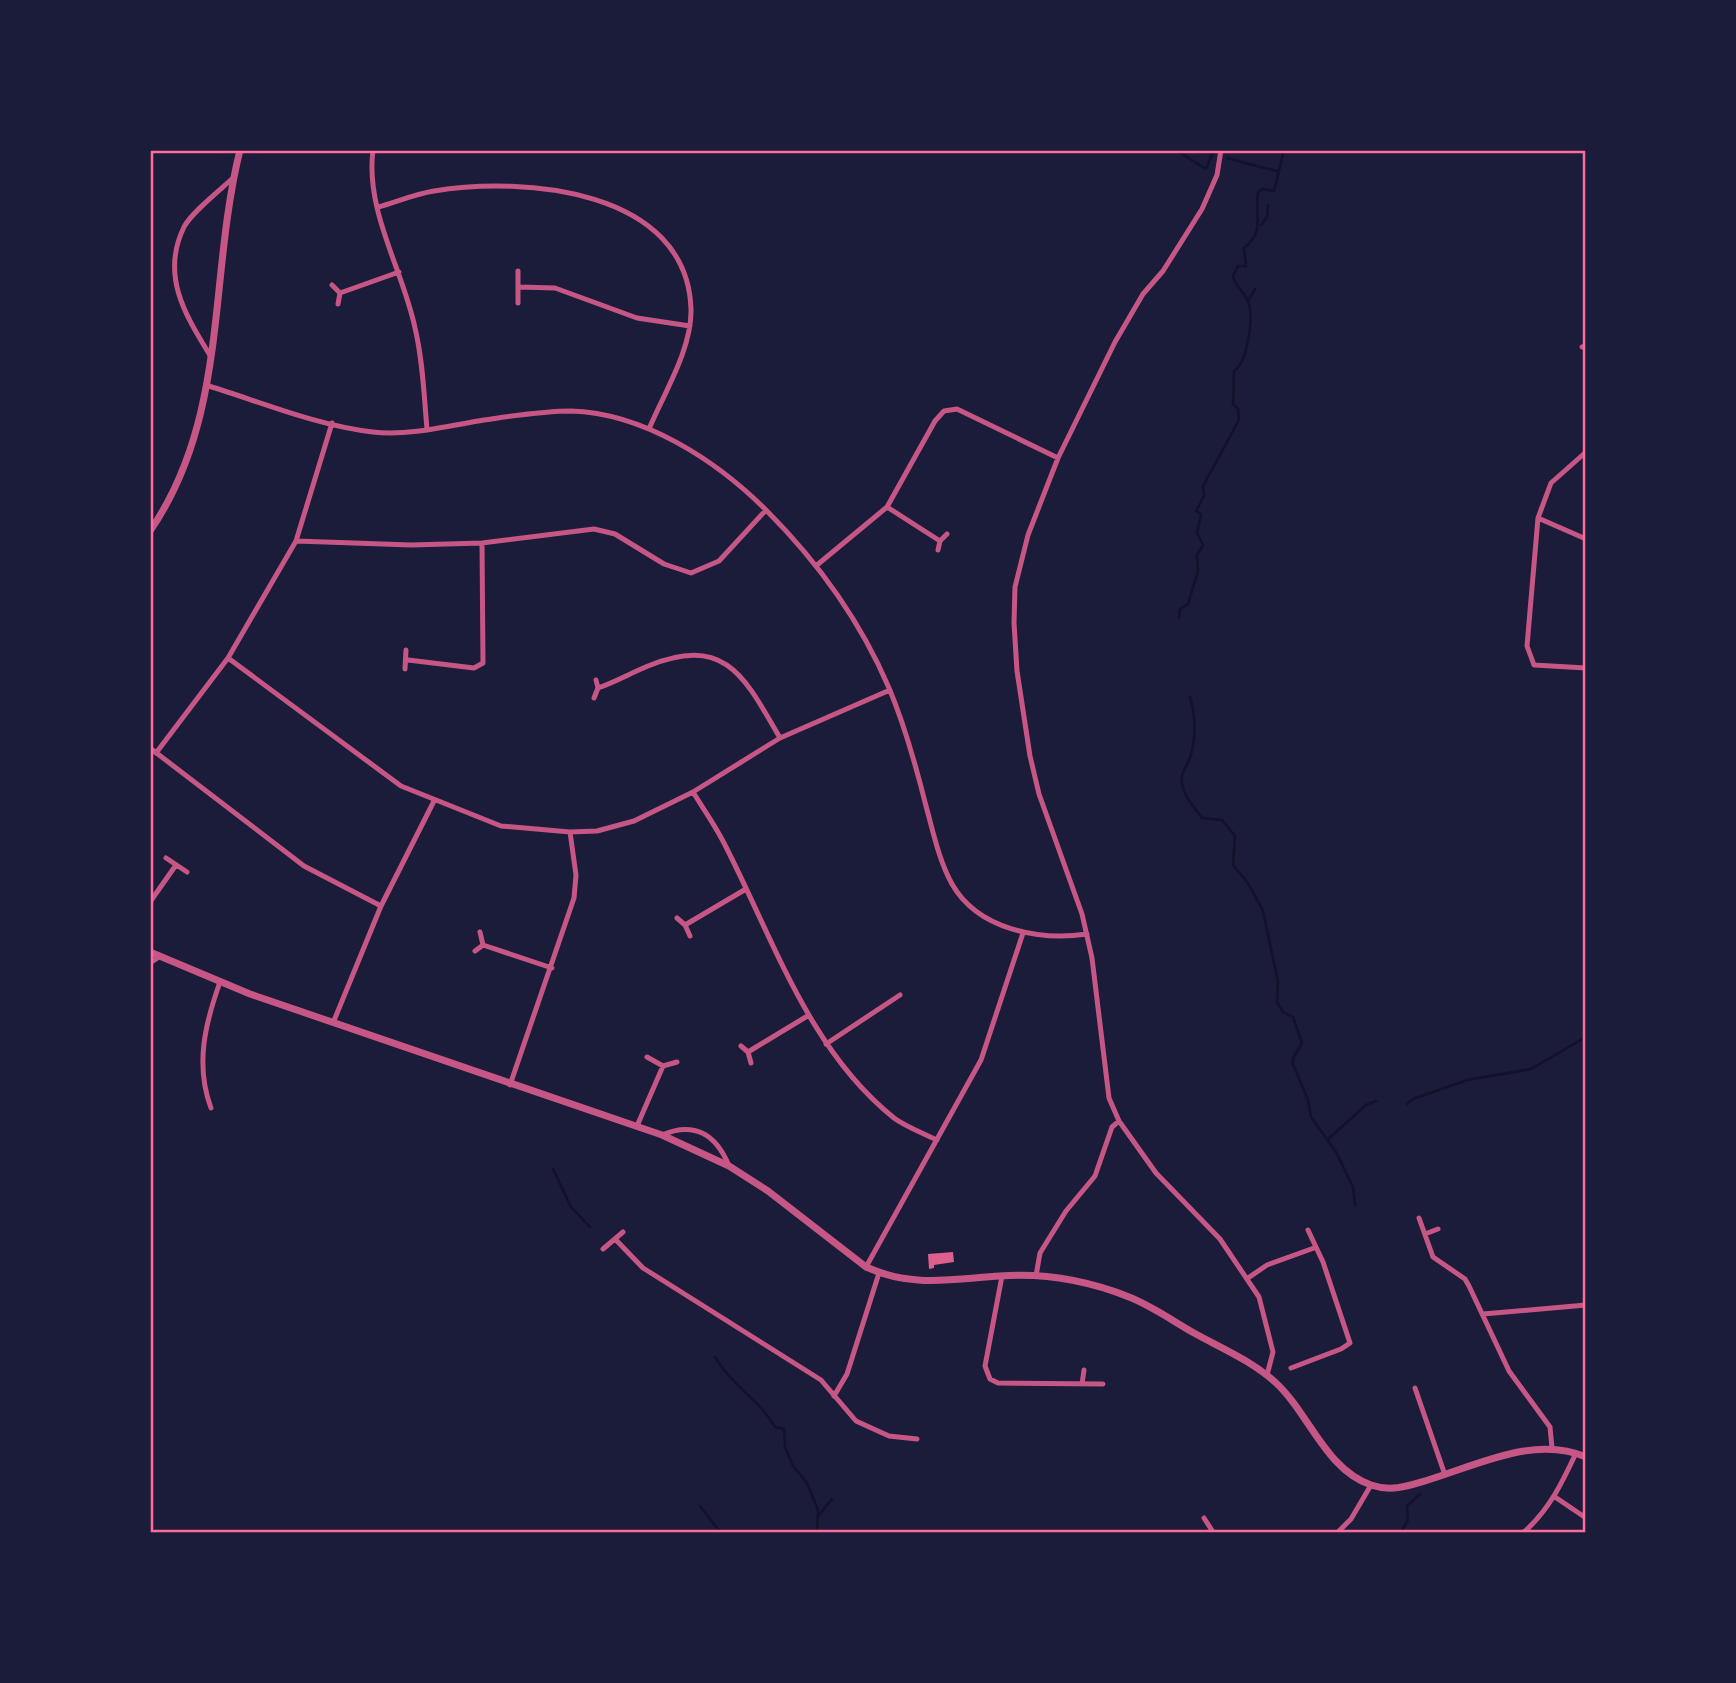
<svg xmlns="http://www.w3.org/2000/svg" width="1736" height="1683" viewBox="0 0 1736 1683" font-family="'IBM Plex Serif',serif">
<rect width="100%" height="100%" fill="#1b1b3a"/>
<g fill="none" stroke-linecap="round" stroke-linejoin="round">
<path stroke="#12122b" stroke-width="2.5" d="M 1176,150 L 1206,169 L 1214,150
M 1227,158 L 1257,166
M 1260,167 L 1277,171
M 1261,225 L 1267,217 L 1268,205
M 1248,301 L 1255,289
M 1179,618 L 1180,609 L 1188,604 L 1198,571 L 1197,555 L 1203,545 L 1197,533 L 1201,514 L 1196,511 L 1204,496 L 1203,486 L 1239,420 L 1238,409 L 1233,404 L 1234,371 C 1248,362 1254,316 1248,301 C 1244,291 1235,287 1233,276 L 1238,266 L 1246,266 L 1244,248 C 1266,231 1254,216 1258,192 L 1263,189 L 1274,191 L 1284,150
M 1190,697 C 1196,716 1196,739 1190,758 C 1187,767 1180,773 1182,784 C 1184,797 1194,807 1202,818 L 1222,820 L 1235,836 L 1233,865 L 1248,883 L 1263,911 L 1278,982 L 1277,1002 L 1283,1012 L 1293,1017 L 1302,1043 L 1293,1058 L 1293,1064 L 1308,1100 L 1311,1117 L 1336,1152 L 1353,1187 L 1355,1205
M 1407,1104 L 1413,1099 L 1467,1080 L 1531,1069 L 1586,1037
M 1327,1140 L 1366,1105 L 1376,1101
M 553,1169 L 571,1207 L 590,1227
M 715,1357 C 732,1386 760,1400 775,1427 L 784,1429 L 785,1447 L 793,1466 L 807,1483 L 818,1510 L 817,1532
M 700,1506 L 720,1532
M 819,1515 L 832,1499
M 1401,1532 L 1408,1520 L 1407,1506 L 1420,1494"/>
</g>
<path fill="#dd5f8e" d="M 953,1252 L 954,1262 L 934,1265 L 934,1268 L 929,1269 L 928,1254 Z"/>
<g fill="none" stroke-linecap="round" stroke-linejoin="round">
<path stroke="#c65784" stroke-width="5" d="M 373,150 C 365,211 403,270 415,328 C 423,361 424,396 427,429
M 1221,150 L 1217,175 L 1202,209 L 1163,271 L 1143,294 L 1115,342 L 1058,458 L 1028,535 L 1015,587 L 1014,623 L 1017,671 L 1030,756 L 1039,794 L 1082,914 L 1092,958 L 1109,1098 L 1119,1121 L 1156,1173 L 1220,1239 L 1259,1297 L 1273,1352 L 1267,1375
M 378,207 C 396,202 415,194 434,191 C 523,176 687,189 691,309 C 692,349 664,393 649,429
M 518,271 L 518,303
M 332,285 L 340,293 L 338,304
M 519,287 L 555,288 L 637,318 L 690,326
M 340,293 L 399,272
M 1582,347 L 1586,346
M 211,357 C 186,316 160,276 184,227 C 191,213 220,190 233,178
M 209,386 C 261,402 318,426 373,432 C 409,436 448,426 484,420 C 512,416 542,411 571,411 C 644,413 717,461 766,510 C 819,563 860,620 889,688 C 905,726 916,766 926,806 C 933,831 939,861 952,884 C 978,930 1040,941 1087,934
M 1586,452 L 1551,483 L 1538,518 L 1527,646 L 1534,665 L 1586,668
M 887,507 L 940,541
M 1538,518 L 1586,539
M 296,541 L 411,545 L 482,543 L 594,529 L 615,534 L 664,564 L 691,573 L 719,561 L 766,510
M 938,550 L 940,541 L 947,534
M 817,565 L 887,507 L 935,421 L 944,411 L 957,409 L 1058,458
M 228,658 L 401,786 L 501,826 L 570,832 L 597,831 L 634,821 L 693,792 L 780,738 L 890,690
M 408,660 L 474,668 L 483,663 L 482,543
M 405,669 L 406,650
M 598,688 C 615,682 631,673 648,666 C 726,634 745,678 780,738
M 594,698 L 598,688 L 596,680
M 150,748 L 304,866 L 381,906
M 156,753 L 228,658 L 296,541 L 332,423
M 693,792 C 704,810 717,828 726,847 C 774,941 809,1050 894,1118 C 906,1127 923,1133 937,1140
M 166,858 L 187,872
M 150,902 L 176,865
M 677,918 L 685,925 L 690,936
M 685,925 L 746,889
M 483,945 L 552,968
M 475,951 L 483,945 L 480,932
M 150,963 L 159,957
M 333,1023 L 381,906 L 434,801
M 826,1044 L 900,995
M 741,1046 L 748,1052 L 751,1063
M 748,1052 L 809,1015
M 647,1057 L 663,1066 L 677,1062
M 510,1085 L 574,898 L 576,875 L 570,832
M 211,1108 C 195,1065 205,1024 220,982
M 637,1126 L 663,1066
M 662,1135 C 694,1121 716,1134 729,1166
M 1419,1218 L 1433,1257 L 1465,1279 L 1469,1286 L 1509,1371 L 1550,1427 L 1552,1448
M 1425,1234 L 1438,1229
M 616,1240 L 643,1268 L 821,1380 L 856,1421 L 889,1436 L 917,1439
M 603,1249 L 623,1232
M 866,1267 L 981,1060 L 1023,933
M 1002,1276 L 985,1366 L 990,1379 L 998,1383 L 1103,1384
M 1036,1276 L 1040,1253 L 1066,1211 L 1095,1176 L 1112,1127 L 1119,1121
M 1248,1278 L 1267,1265 L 1314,1248
M 1483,1314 L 1586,1305
M 1291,1368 L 1341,1349 L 1350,1343 L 1323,1262 L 1308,1230
M 1082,1384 L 1084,1370
M 1415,1388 L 1445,1475
M 834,1396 L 847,1374 L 879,1273
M 1555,1497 L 1586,1518
M 1204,1518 L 1213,1532
M 1338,1532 L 1351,1519 L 1371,1485
M 1524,1532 C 1549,1510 1562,1483 1576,1453"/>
<path stroke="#c65784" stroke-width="7" d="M 150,531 C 229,416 208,279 240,150
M 150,952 L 250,994 L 662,1135 L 729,1166 L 768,1191 L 866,1267 C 912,1288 952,1279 1000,1276 C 1044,1273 1089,1281 1129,1297 C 1152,1306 1173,1321 1194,1333 C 1221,1348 1252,1361 1275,1382 C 1309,1413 1325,1469 1371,1485 C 1391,1492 1408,1486 1428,1480 C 1478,1465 1534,1435 1586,1457"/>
</g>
<rect width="1736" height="1683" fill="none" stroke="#1b1b3a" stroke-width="304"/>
<rect x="152" y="152" width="1432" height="1379" fill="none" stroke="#ff6b9d" stroke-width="2.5"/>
</svg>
